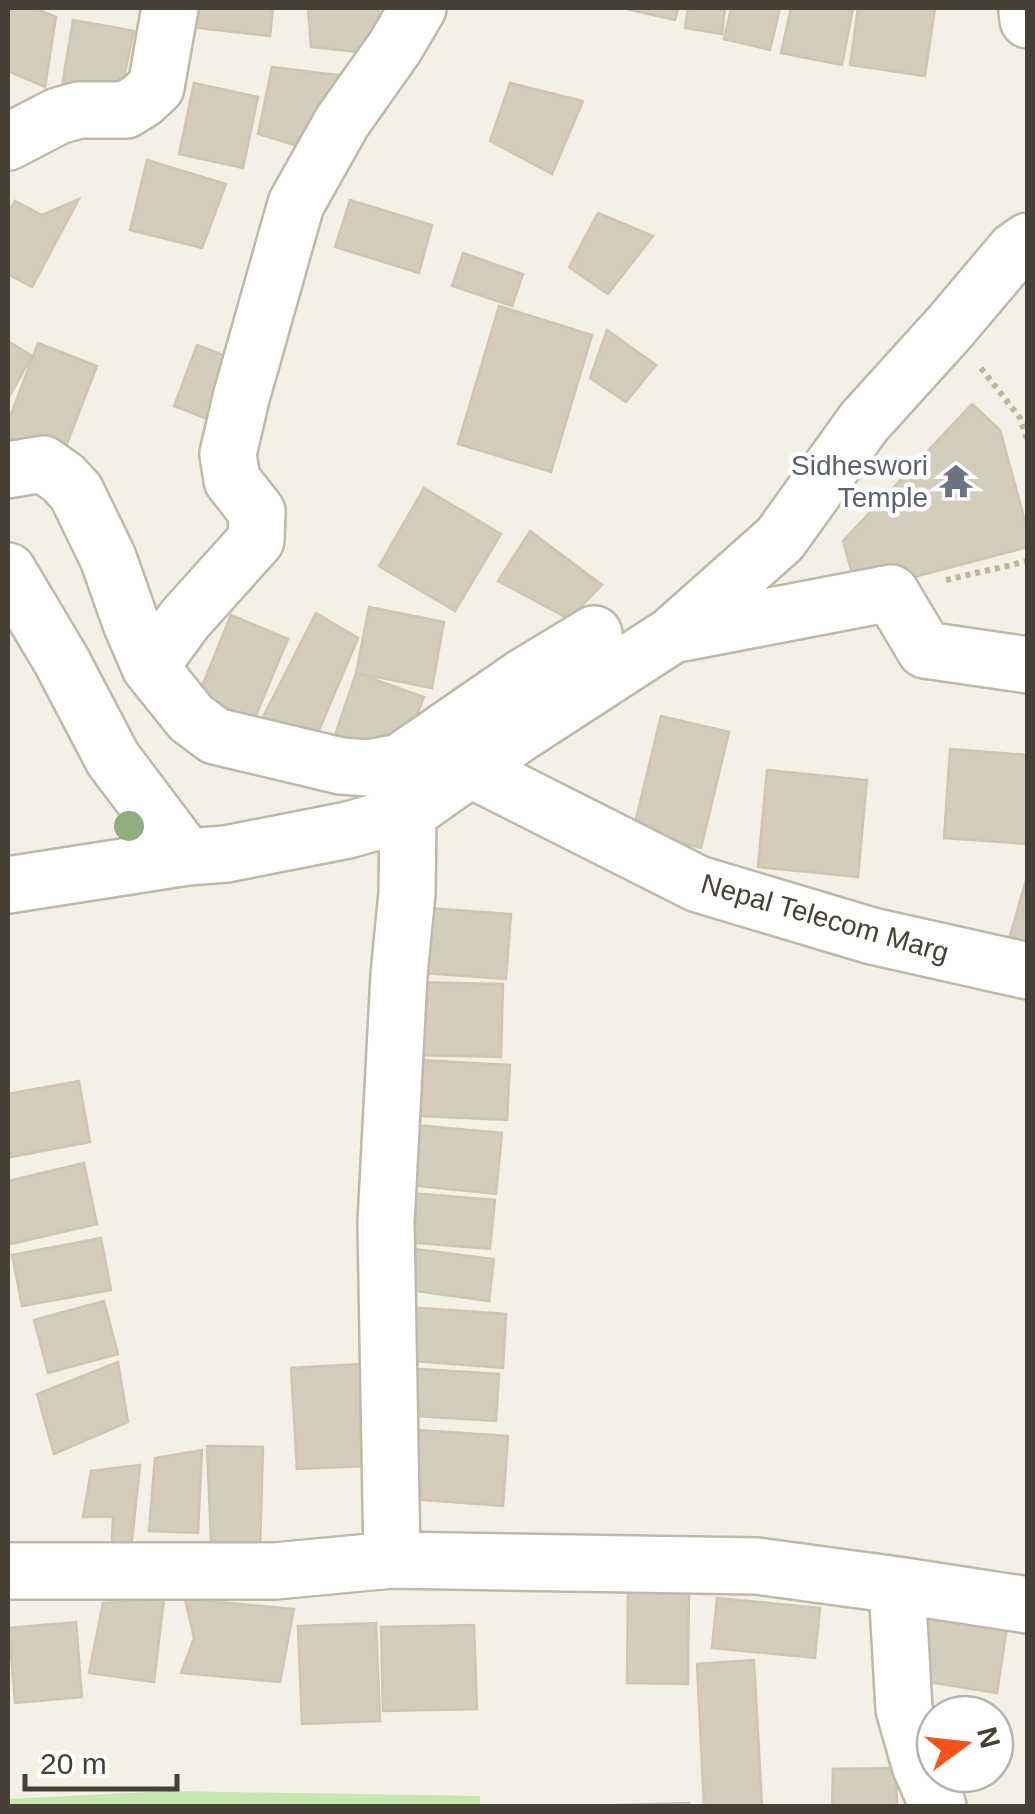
<svg xmlns="http://www.w3.org/2000/svg" width="1035" height="1814" viewBox="0 0 1035 1814" font-family="Helvetica,sans-serif">
<style>
.green{fill:#c8e6af}
.building{fill:#d4cdbb;stroke:#cfc6af;stroke-width:2.5}
.lines{fill:none;stroke-linecap:round;stroke-linejoin:round}
.minor-casing{stroke:#beb9a9;stroke-width:60}
.path{stroke:#bfb69a;stroke-width:6;stroke-dasharray:5 5;stroke-linecap:butt}
.minor{stroke:#fff;stroke-width:55}
.tree{fill:#8fad7f}
.labels{text-anchor:middle;dominant-baseline:central;stroke-width:9;stroke-linejoin:round;paint-order:stroke}
.worship-label{font-size:28px;fill:#5b616d;stroke:#fff;text-anchor:end}
.street-label{font-size:28px;fill:#454135;stroke:#fff}
</style>
<rect width="100%" height="100%" fill="#f3f0e6"/>
<path class="green" d="M169,1791l311,5v10h-472v-7z"/>
<path class="building" d="M8,8h27l21,9 -11,70 -37,-16z
M190,8h83l-3,28 -81,-9z
M308,8h71l-1,46 -67,-7z
M622,8h56l-3,12z
M688,8h37l-3,26 -37,-6z
M731,8h49l-10,42 -46,-11z
M791,8h62l-11,57 -61,-12z
M858,8h77l-10,68 -75,-11z
M73,20l61,11 -15,69 -57,-14z
M272,67l66,8 -18,78 -62,-19z
M194,83l64,14 -15,71 -64,-14z
M510,83l73,18 -31,73 -62,-33z
M147,160l79,24 -24,64 -72,-18z
M79,199l-47,88 -24,-13v-61l7,-12 27,14z
M350,200l82,25 -13,48 -84,-26z
M598,213l55,23 -45,58 -39,-27z
M463,253l60,21 -11,32 -60,-20z
M499,306l93,29 -41,137 -93,-28z
M607,330l49,35 -30,37 -36,-24z
M8,341l24,15 -24,43z
M38,343l59,23 -36,93 -53,-22v-15z
M197,345l50,19 -24,61 -49,-19z
M972,404l28,26 28,102v15l-171,45 -14,-51z
M424,488l77,46 -46,77 -76,-45z
M530,531l72,54 -33,34 -71,-38z
M369,607l75,15 -12,66 -76,-15z
M316,613l42,25 -46,109 -51,-26z
M231,615l57,24 -36,86 -56,-24z
M356,673l68,24 -23,58 -70,-8z
M661,716l68,16 -28,116 -68,-17z
M950,749l78,6v89l-84,-6z
M767,770l100,10 -9,97 -100,-10z
M1028,873v76l-20,-6z
M415,907l96,7 -5,65 -97,-7z
M407,982l96,2 -2,73 -95,-2z
M403,1059l107,6 -3,55 -107,-5z
M79,1081l11,61 -79,15 -3,-18v-45z
M403,1124l99,9 -6,61 -99,-10z
M84,1163l13,61 -86,20 -3,-16v-47z
M398,1192l97,8 -5,49 -96,-8z
M101,1238l10,52 -89,16 -10,-51z
M399,1247l95,12 -5,42 -95,-13z
M104,1301l14,53 -70,19 -14,-53z
M406,1307l100,7 -3,54 -101,-8z
M118,1362l10,60 -74,32 -17,-60z
M360,1364l6,102 -69,3 -6,-101z
M403,1368l96,6 -3,47 -96,-6z
M402,1429l106,7 -5,70 -106,-8z
M207,1446l56,1 -3,102 -49,-8z
M202,1450l-4,83 -49,-2 6,-73z
M140,1465l-10,95 -19,-2 2,-41h-30l8,-46z
M628,1584l61,1 -1,99 -61,-1z
M717,1598l103,10 -5,50 -103,-10z
M164,1599l-10,83 -65,-9 14,-70z
M185,1599l109,10 -14,73 -99,-9 13,-35z
M927,1608l81,12 -11,73 -81,-13z
M76,1622l6,75 -67,6 -6,-75z
M376,1623l4,98 -78,3 -4,-98z
M474,1625l3,84 -94,2 -2,-84z
M754,1660l8,146h-58l-7,-142z
M896,1768l1,38h-65l1,-37z
M689,1803v3h-72v-1z"/>
<g class="lines">
<g class="minor-casing">
<path id="minor" d="M1027,11l1,9
M8,142l50,-26 21,-6h47l16,-10 14,-13 14,-79
M8,470l35,-6 20,14 13,14 32,66 23,65 19,44 41,51 24,18 126,30 28,2 31,-6 123,-85 71,-43
M8,571l53,89 52,99 74,98
M672,635l219,-42 34,57 103,15
M150,667l35,-48 71,-79 1,-28 -25,-32 -4,-26 13,-56 55,-194 46,-82 53,-75 23,-39
M468,768l230,116 174,52 156,35
M8,885l179,-28 39,-3 122,-24 60,-17 110,-78 154,-100 108,-96 84,-117 86,-95 65,-77 13,-9
M392,1560l-6,-337 13,-248 8,-82 1,-80
M8,1571h267l117,-11 365,6 140,19 131,20
M897,1585l7,124 16,56 18,41"/>
</g>
<path class="path" d="M981,368l39,50 8,24
M946,580l82,-19"/>
<use href="#minor" class="minor"/>
</g>
<circle class="tree" cx="129" cy="826" r="15"/>
<defs>
<g id="temple-bare" transform="scale(2.7)"><path d="M0-6L5-2H3V0L6.5 2.5H4V6H1.5V3h-3V6H-4V2.5H-6.5L-3 0V-2H-5Z" fill="#6b7280" stroke="#fff" stroke-width="2.5" paint-order="stroke"/></g>
</defs>
<g fill-rule="evenodd">
<use href="#temple-bare" x="956" y="481"/>
</g>
<g class="labels">
<g class="worship-label">
<text x="928" y="465">Sidheswori<tspan x="928" dy="32">Temple</tspan></text>
</g>
<g class="street-label">
<text transform="translate(825 918) rotate(16)">Nepal Telecom Marg</text>
</g>
</g>
<rect width="1035" height="1814" fill="none" stroke="#454135" stroke-width="20"/>
<g transform="translate(965 1744) rotate(75)"><circle r="48" fill="#ffffff" stroke="#b5b3ae" stroke-width="2.5"/>
<path d="M0-8L18 38L0 25L-18 38Z" fill="#f65219"/>
<text y="-15" font-size="28" font-weight="bold" text-anchor="middle" fill="#454135">N</text>
</g>
<path d="M25 1774v15h152v-15" fill="none" stroke="#454135" stroke-width="5"/>
<text x="40" y="1774" font-size="30" fill="#454135" stroke="#ffffff" stroke-width="8" paint-order="stroke">20 m</text>
</svg>
